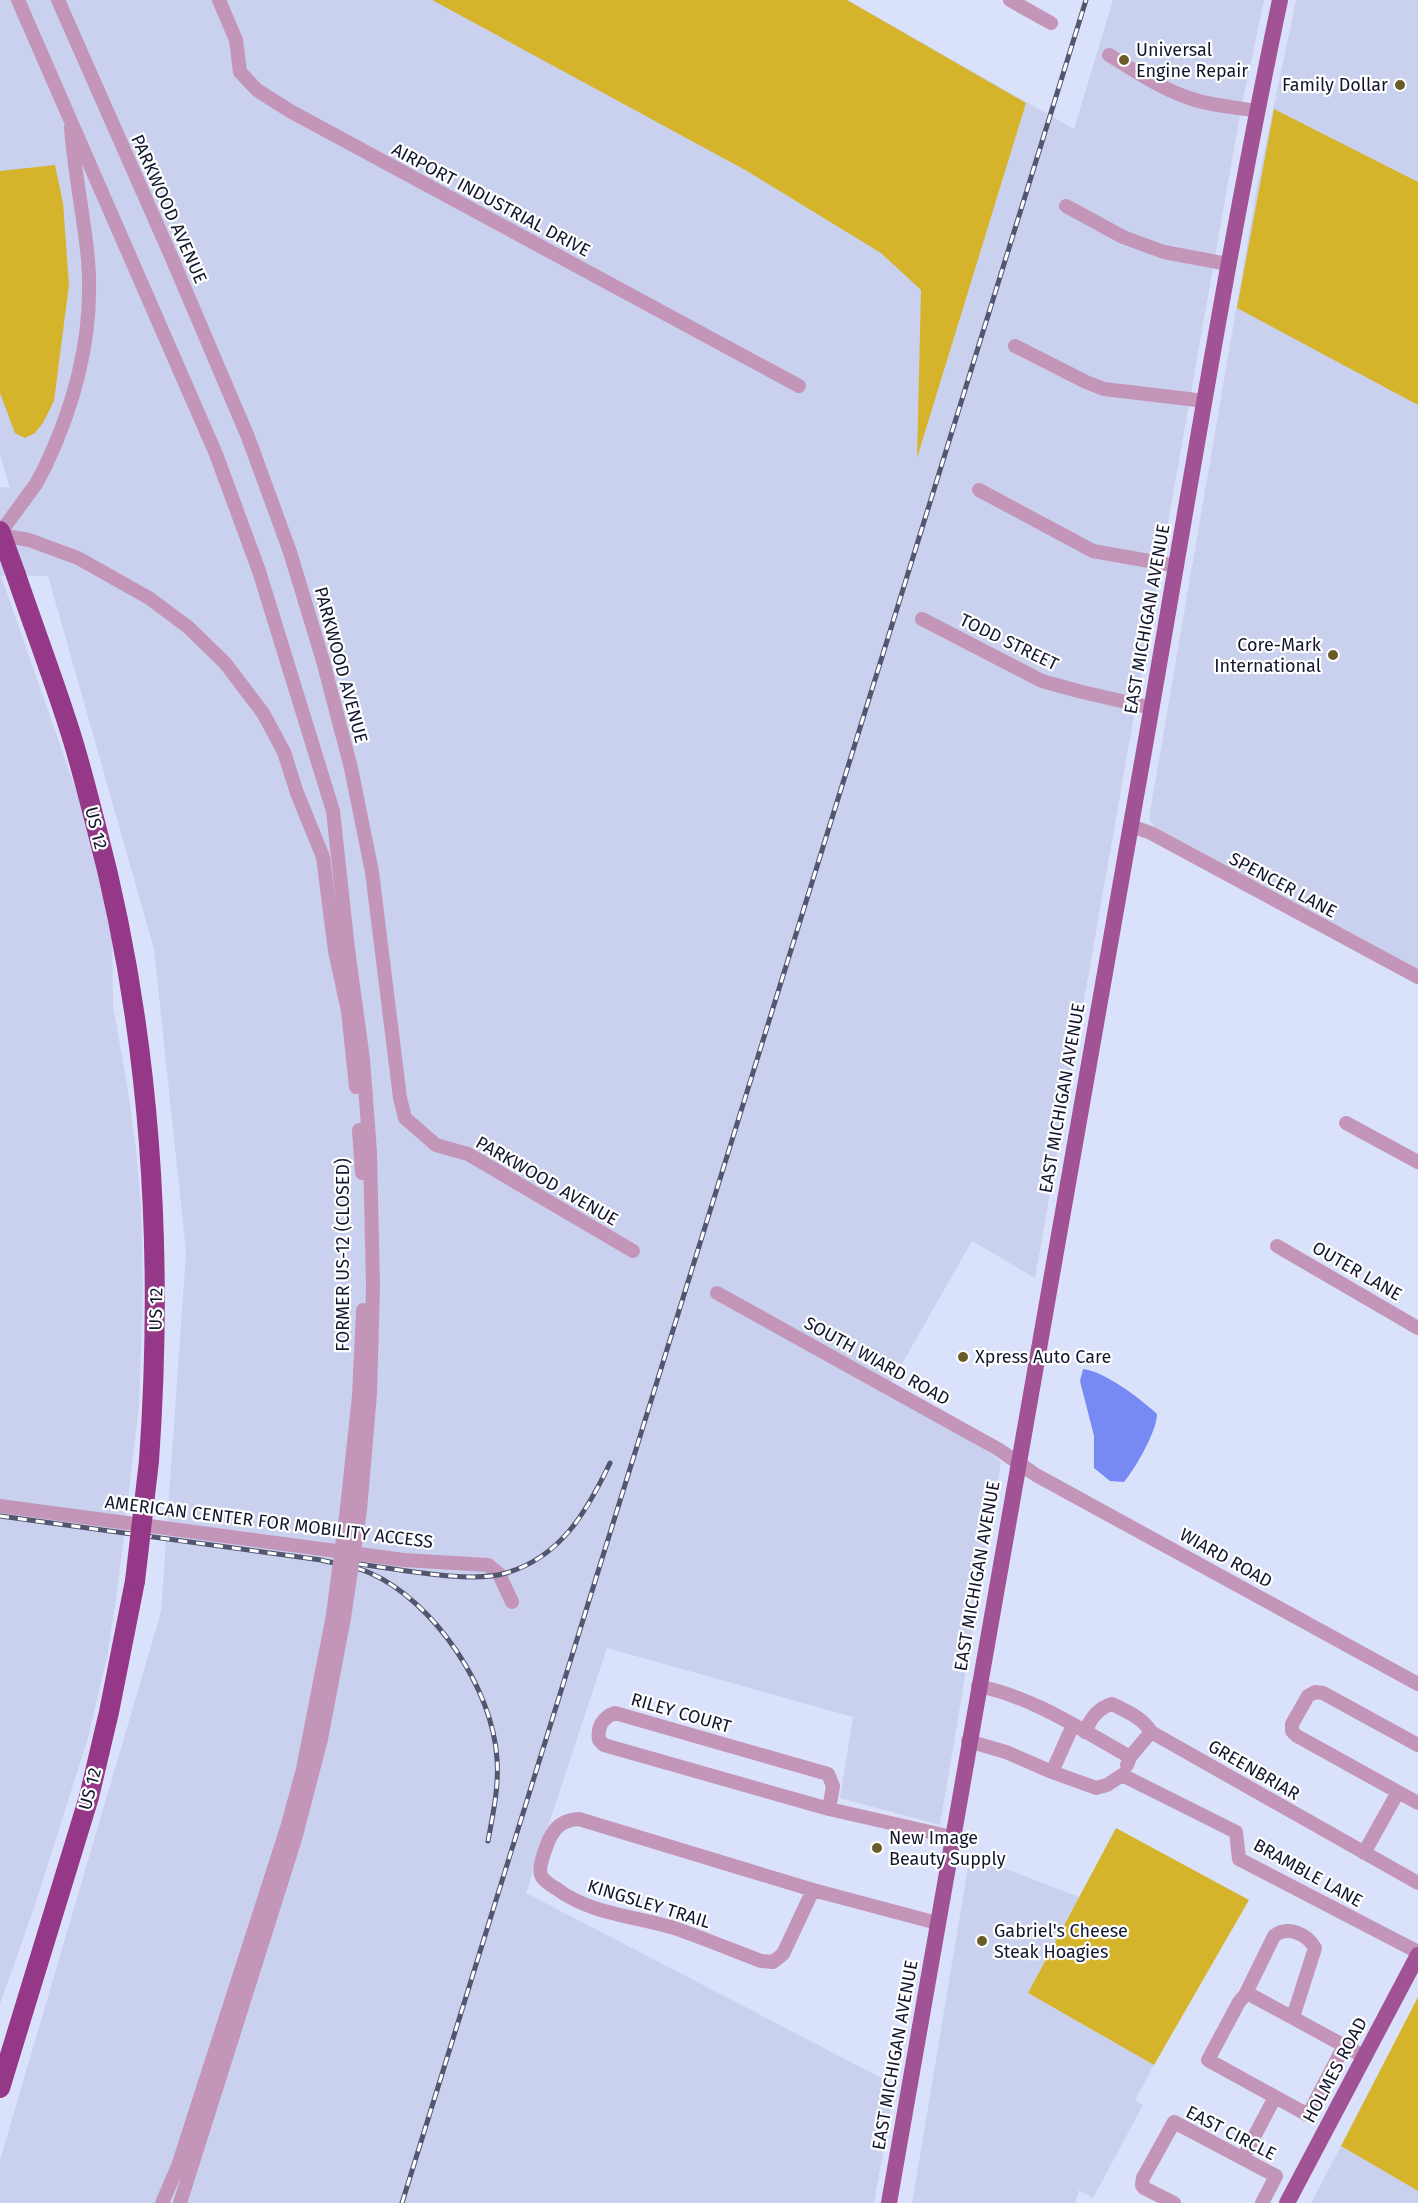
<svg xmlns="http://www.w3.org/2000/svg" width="1418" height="2203" viewBox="0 0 1418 2203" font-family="'Fira Sans',sans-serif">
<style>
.built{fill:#cad1ef}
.green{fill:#d5b42c}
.water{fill:#778af3}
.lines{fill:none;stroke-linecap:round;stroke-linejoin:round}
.minor{stroke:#c396b9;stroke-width:14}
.major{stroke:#a25395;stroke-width:16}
.highway{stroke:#953887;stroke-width:20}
.rail-casing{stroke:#52576f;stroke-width:5}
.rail{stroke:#fff;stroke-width:3;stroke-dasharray:9;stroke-linecap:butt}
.minor-bridge{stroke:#c396b9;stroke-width:14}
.highway-bridge{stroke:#953887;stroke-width:20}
.poi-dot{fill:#6a5c29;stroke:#fff;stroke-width:2}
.labels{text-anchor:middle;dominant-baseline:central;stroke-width:4.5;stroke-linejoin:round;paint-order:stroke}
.poi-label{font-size:18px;fill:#13172e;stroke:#fff;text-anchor:start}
.street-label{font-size:18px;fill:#13172e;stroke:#fff}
</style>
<rect width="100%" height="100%" fill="#dae1fb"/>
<path class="built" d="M0,0h51l98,207 -86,-207h784l227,129 39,-129h151l-23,109 -206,1169 -63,-37 -86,151 106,62 9,8 -61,363 -100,-27 13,-81 -246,-69 -81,245 369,192 -21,118h-874v-43l161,-548 25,-360 -32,-303 -106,-373h-47l77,220 28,105 6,31 1,74 15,85 8,58 5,59 2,77 -4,121 -22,187 -10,64 -19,81 -53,167 -35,99v-1517l10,1 -10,-34z
M1296,0h122v970l-259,-141 -7,-5 -3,-6 108,-631z
M970,1855l109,42 -51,96 126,72 -19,35 8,5 -50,93 -14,-8 -4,13h-163z
M1341,2146l77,45v12h-107z"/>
<path class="green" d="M432,0h415l179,103 -109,355 4,-168 -40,-37 -134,-82z
M1274,109l144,73v223l-181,-97z
M55,165l8,38 6,82 -15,116 -11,22 -8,10 -10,5 -10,-5 -15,-40v-222z
M1116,1828l133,72 -95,165 -126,-72z
M1418,1997v194l-77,-45z"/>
<path class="water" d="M1083,1369c21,2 58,30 74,45 0,17 -22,55 -33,68l-14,-1 -16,-13v-32l-14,-55z"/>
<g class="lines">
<path class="minor" d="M18,0l198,454 43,117 74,240 15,138 15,110 7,93 3,135 -3,107 -10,116
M58,0l113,256 77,181 42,115 33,109 28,107 21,104 28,226 5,20 31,27 32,9 165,97
M219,0l17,40 4,32 17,18 33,21 509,275
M1010,0l41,23
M1109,55c27,17 53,34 83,44 20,7 44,8 65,12
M1066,206l57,31 41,15 64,12
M1015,346l71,36 18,7 101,12
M46,465c30,-64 48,-134 42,-205 -4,-45 -14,-88 -17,-133
M979,490l114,61 84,15
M0,535l29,5 49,18 71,40 39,29 37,36 38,50 21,39 13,41 26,64 12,94 13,60 8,76
M922,619l120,62 40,11 70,16
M1131,826l20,7 267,144
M1346,1123l72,39
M359,1130l3,43
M1277,1246l141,82
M717,1293l281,156 38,26 382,209
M0,1506l404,54 84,5 11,9 13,28
M347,1508l12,-112 4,-86
M978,1686c55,11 104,44 152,71
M1085,1732c6,-14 13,-24 27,-28 14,7 31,14 39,28l267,151
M968,1741l38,11 46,20 44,16 11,-3 15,-10 114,57 3,27 179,93
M1418,1745l-95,-52 -8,-1 -7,4 -16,28v7l5,5 121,67
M1127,1765l3,-8 21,-25
M1052,1772l21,-47
M829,1809l4,-23 -5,-12 -213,-61c-12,4 -18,14 -16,27l5,5 225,64 123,28
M579,1819l234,71 -30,64 -10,8 -12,-1c-29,-11 -58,-23 -87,-33 -39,-12 -84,-14 -117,-39 -5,-3 -12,-7 -15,-12 -5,-7 3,-27 6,-35 7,-16 15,-22 31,-23z
M1364,1853l34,-61
M813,1890l124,33
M1245,1995l29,-59c14,-11 33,-2 41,12l-22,69
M1344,2046l-36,69 -100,-55 31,-58 6,-7 4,-1 116,63
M1243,2158l32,-61
M162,2203l16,-37 109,-338 16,-59 30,-154
M180,2203l115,-364 26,-100 23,-121
M1174,2203l-30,-15 -2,-3 1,-7 31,-56 102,54 -14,27"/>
<path class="major" d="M889,2203c78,-462 161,-923 243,-1384 49,-273 91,-548 148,-819
M1287,2203l131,-248"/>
<path class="highway" d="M16,575c17,50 36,100 52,150 11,33 19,67 28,101 55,207 68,422 53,635
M0,2088l89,-291 20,-85 26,-131"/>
<g class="rail-casing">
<path id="rail" d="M0,1516l321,44c16,4 34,6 49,13 64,28 123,116 127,186 2,28 -4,55 -9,82
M359,1564c39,5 112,20 147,9 55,-16 81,-62 104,-110
M402,2203l684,-2203"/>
</g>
<use href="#rail" class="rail"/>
<path class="minor-bridge" d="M0,533l36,-49 10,-19
M333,1615l14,-107
M344,1618l16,-108"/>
<path class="highway-bridge" d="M0,531l16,44
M135,1581l14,-120"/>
</g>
<g class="poi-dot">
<circle cx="1124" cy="60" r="6"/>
<circle cx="1400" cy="85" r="6"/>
<circle cx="1333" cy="655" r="6"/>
<circle cx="963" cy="1357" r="6"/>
<circle cx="877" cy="1848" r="6"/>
<circle cx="982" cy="1941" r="6"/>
</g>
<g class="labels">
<g class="poi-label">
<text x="1136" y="50">Universal<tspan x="1136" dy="21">Engine Repair</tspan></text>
<text x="1388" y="85" text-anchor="end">Family Dollar</text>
<text x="1321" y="645" text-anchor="end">Core-Mark<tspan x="1321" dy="21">International</tspan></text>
<text x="975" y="1357">Xpress Auto Care</text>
<text x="889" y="1838">New Image<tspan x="889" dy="21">Beauty Supply</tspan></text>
<text x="994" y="1931">Gabriel's Cheese<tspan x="994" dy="21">Steak Hoagies</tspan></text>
</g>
<g class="street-label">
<text transform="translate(491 200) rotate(28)">AIRPORT INDUSTRIAL DRIVE</text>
<text transform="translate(169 209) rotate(66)">PARKWOOD AVENUE</text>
<text transform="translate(1147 619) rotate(-80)">EAST MICHIGAN AVENUE</text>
<text transform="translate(1009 642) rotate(26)">TODD STREET</text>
<text transform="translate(341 665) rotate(75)">PARKWOOD AVENUE</text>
<text transform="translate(96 828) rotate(76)">US 12</text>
<text transform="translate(1283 885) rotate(28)">SPENCER LANE</text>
<text transform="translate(1062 1098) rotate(-80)">EAST MICHIGAN AVENUE</text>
<text transform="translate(547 1181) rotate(30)">PARKWOOD AVENUE</text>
<text transform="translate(343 1255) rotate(-90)">FORMER US-12 (CLOSED)</text>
<text transform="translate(1357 1271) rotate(30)">OUTER LANE</text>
<text transform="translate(156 1309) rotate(-89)">US 12</text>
<text transform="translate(877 1361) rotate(29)">SOUTH WIARD ROAD</text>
<text transform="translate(269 1522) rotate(7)">AMERICAN CENTER FOR MOBILITY ACCESS</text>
<text transform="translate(1226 1558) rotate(29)">WIARD ROAD</text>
<text transform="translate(977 1576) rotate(-80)">EAST MICHIGAN AVENUE</text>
<text transform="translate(681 1713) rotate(16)">RILEY COURT</text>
<text transform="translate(1254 1770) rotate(30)">GREENBRIAR</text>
<text transform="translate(90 1789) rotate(-75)">US 12</text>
<text transform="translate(1308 1873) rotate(29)">BRAMBLE LANE</text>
<text transform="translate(649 1904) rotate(17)">KINGSLEY TRAIL</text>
<text transform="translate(895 2055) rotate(-80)">EAST MICHIGAN AVENUE</text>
<text transform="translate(1335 2070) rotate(-62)">HOLMES ROAD</text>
<text transform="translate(1231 2133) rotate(27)">EAST CIRCLE</text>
</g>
</g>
</svg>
